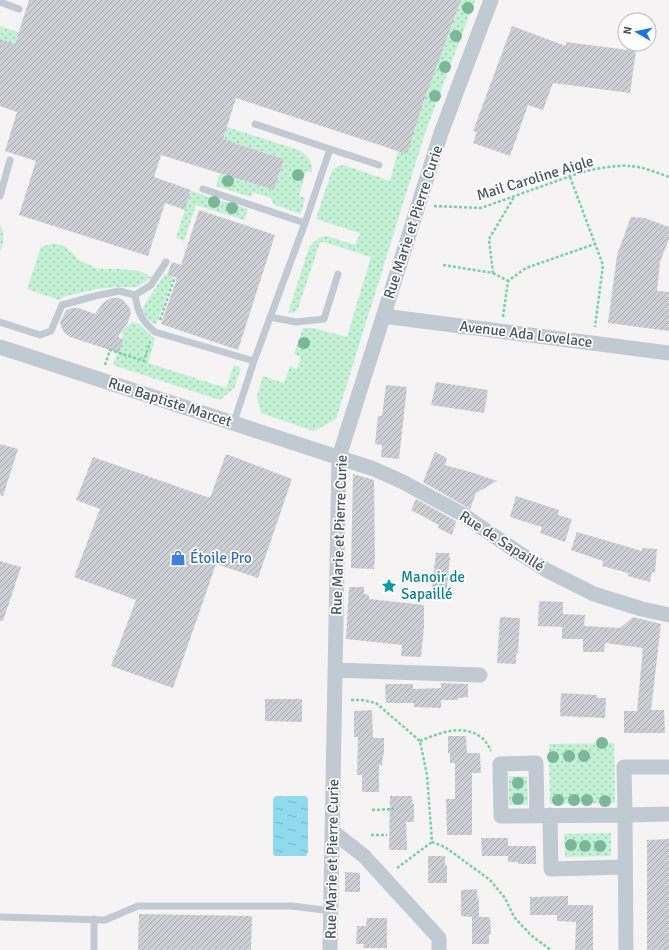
<svg xmlns="http://www.w3.org/2000/svg" width="669" height="950" viewBox="0 0 669 950" font-family="Signika,sans-serif">
<style>
.green{fill:url(#green-dots)}
.water{fill:url(#water-ripples)}
.building{fill:url(#building-hatch)}
.lines{fill:none;stroke-linecap:round;stroke-linejoin:round}
.path{stroke:#7ad0a6;stroke-width:2.5;stroke-dasharray:3 2;stroke-linecap:butt}
.lane{stroke:#c1cad2;stroke-width:7}
.street{stroke:#c1cad2;stroke-width:15}
.tree{fill:#7bb799}
.labels{text-anchor:middle;dominant-baseline:central;stroke-width:3.5;stroke-linejoin:round;paint-order:stroke}
.street-label{font-size:15px;fill:#4a5661;stroke:#fff}
.shop-label{font-size:15px;fill:#366cbe;stroke:#fff;text-anchor:start}
.culture-label{font-size:15px;fill:#0d838f;stroke:#fff;text-anchor:start}
</style>
<defs>
<pattern id="green-dots" width="8" height="8" patternUnits="userSpaceOnUse"><rect width="8" height="8" fill="#c3f1d5"/><path d="M2 2h.1M6 6h.1" fill="none" stroke="#a0c6b0" stroke-width="1.8" stroke-linecap="round"/></pattern>
<pattern id="water-ripples" width="26" height="14" patternUnits="userSpaceOnUse"><rect width="26" height="14" fill="#90daee"/><path d="M2 4q2-2 4 0t4 0M15 11q2-2 4 0t4 0" fill="none" stroke="#78b4c4"/></pattern>
<pattern id="building-hatch" width="6" height="6" patternUnits="userSpaceOnUse"><rect width="6" height="6" fill="#cdcfd5"/><path d="M-1 1l2-2M0 6l6-6M5 7l2-2" fill="none" stroke="#a8abb0"/></pattern>
</defs>
<rect width="100%" height="100%" fill="#f5f3f3"/>
<path class="green" d="M461,0h14l-50,133 -89,286 -22,12 -53,-18 -4,-17 6,-20 21,7 6,-17 7,3 4,-12 -7,-3 9,-26h10l34,9 24,-80 -47,-15h-4l-22,66 -4,5h-6l18,-56 4,-11 4,-4 7,-5 5,-1 29,9 5,-12 -44,-14 15,-46c3,-6 6,-7 13,-8l46,16 8,-30 23,-42z
M0,26l18,6 -6,22 -12,-4z
M227,127l72,23c9,5 14,12 13,23l-6,-2 -7,25 6,2 -4,16 -28,-10 -2,-6 -18,-6 -2,5 -35,-11 4,-12 54,16 10,-31 -53,-17v-1l-8,-2z
M191,191l57,18 -4,11 -48,-15 -12,36 -8,-3z
M0,224c4,7 5,21 0,27z
M54,243l12,4 13,13 19,9h21l20,2 13,6 -15,10h-21l-19,2 -31,7 -7,4 -32,-11 14,-42z
M165,274l8,3 -17,48 -11,-8 -3,-7 4,-8z
M132,322l7,2 16,15 -7,24 78,25 8,-23 7,3 -7,20 -14,12 -107,-35 10,-26 -1,-8z
M614,743l1,60 -65,1 -1,-60z
M509,776l18,1 1,28h-19z
M611,833v23l-46,1 -1,-23z"/>
<path class="water" d="M276,796h30l2,3v53l-2,4h-31l-2,-2v-55z"/>
<path class="building" d="M29,0h432l-40,109 -14,45 -171,-56 -13,41 8,2v1l53,17 -10,31 -113,-35 -7,22 37,13 -6,20 -20,-7 -17,53 -129,-41 17,-54 -31,-10 12,-39 -17,-6v-67l15,5z
M512,26l54,20v-4l70,9 -6,42 -77,-10 -10,27 -15,-5 -18,51 -37,-13 4,-11 -4,-1z
M199,210l76,25 -37,115 -77,-26 16,-46 -10,-3 5,-13 9,3z
M631,217l14,1 24,9v12l-9,23 -3,29 12,1v39l-61,-8 9,-68z
M111,298h7l5,2 6,7 2,5 -3,10 -10,15 5,2 -4,14 -49,-16 -7,-6 -2,-5 -1,-4 6,-11 5,-3h7l17,6 8,-11z
M436,382l52,8 -4,23 -53,-8z
M386,385l21,2 -8,72 -18,-2 1,-12 -7,-1 3,-28h4z
M0,444l18,5 -15,47 -3,-1z
M435,452l12,6 -2,7 29,8 23,8 -21,12 -6,16 -47,-27z
M226,454l66,25 -34,99 -42,-14 -43,124 -62,-22 25,-66 -62,-23 26,-68 -24,-9 17,-43 117,41z
M353,474l21,6 1,77 -1,12 -23,-1z
M516,496l43,14 -1,5 14,4 -7,23 -25,-9 2,-6 -32,-10z
M416,499l40,22 -4,14 -14,-7 1,-3 -28,-15z
M577,532l65,19v-3l15,1 -2,23h-3l-2,10 -22,-6v-3l-26,-7 1,-5 -32,-11z
M436,553h13v3l1,1 -4,40 -15,-1z
M0,561l21,6 -18,54h-3z
M349,587h15v7l5,1v4l55,6v22l-3,30 -20,-1 1,-11 -56,-6z
M539,601l24,1v12l22,1 -1,11 36,2 13,-11 28,7 -10,86h13l1,23h-41v-22h13l6,-63 -38,-5 -1,9h-21v-13h-21v-12l-24,-1z
M500,617l20,1 -2,35h-2v11l-19,-1z
M441,683l27,1v13l-10,1v2h-17v8l-27,-1v-4h-28l-1,-19h28v5l28,-1z
M561,693l36,2v3h9l-1,20 -45,-2z
M265,699h37v23l-37,-1z
M372,710l1,28h11v17h-1l-1,10h-3v27h-17v-17h-5l1,-38h-4v-26z
M448,736h18l1,17h13l1,20h-9v62h-25l-1,-36h9v-36h-5v-10l-2,1z
M390,796h22v8h2v18h-8l1,28h-18z
M481,838h27v18h-26z
M669,839v111h-22v-110z
M508,846h28v18h-18v-2h-10z
M428,856h17v9h2v18h-19z
M345,872l15,1v19h-15z
M477,889v10h2v18h11l1,18h-2v9h-17v-27l-11,-1v-26z
M568,896v9h25v45h-18l1,-28 -19,-1v-6h-27v-18z
M139,914l113,2 -1,34h-113z
M367,918h20v30h-24l1,-4h-8l1,-18h9z"/>
<g class="lines">
<path class="path" d="M570,177l33,88 -8,62
M434,206l47,2 98,-35c14,-4 36,-8 50,-7 12,0 29,7 40,11
M443,265l50,8 -4,-34 25,-42
M493,273l15,8
M503,317l5,-36 18,-13 69,-24
M160,320l14,-41
M105,365l5,-15 34,11 6,-19
M351,700h11l14,3 44,38 7,34 5,67 13,5 45,33 15,18 9,19 18,19 19,14
M420,741c19,-8 44,-18 62,-3 4,3 7,9 9,13
M372,810l22,-1
M371,835h16
M397,868l35,-26"/>
<path class="lane" d="M0,2l19,7
M255,124l75,25 -25,74
M330,149l49,16
M203,189l102,34 -51,138 -20,61
M0,196l10,-36
M135,295l16,-10 15,-23
M270,317l26,5 28,-3 14,-45
M0,322l40,13 11,-4 11,-26 33,-9 24,-5 16,4c3,18 6,25 20,37l99,29
M0,917l105,3 33,-14h154l39,5
M94,950v-31"/>
<path class="street" d="M383,316l286,37
M0,347l374,122 29,13 59,32 54,37 32,20 46,23 48,15 27,6
M335,670l145,5
M669,767h-45l1,48 44,-1
M537,815l-1,-52 -36,1 1,52 124,-1 1,135
M550,815l1,54 74,-2
M332,831l32,25 75,82v12
M330,950l9,-493 102,-324 50,-133"/>
</g>
<g class="tree">
<circle cx="468" cy="8" r="6"/>
<circle cx="456" cy="36" r="6"/>
<circle cx="445" cy="67" r="6"/>
<circle cx="435" cy="96" r="6"/>
<circle cx="298" cy="175" r="6"/>
<circle cx="228" cy="181" r="6"/>
<circle cx="214" cy="202" r="6"/>
<circle cx="232" cy="208" r="6"/>
<circle cx="304" cy="343" r="6"/>
<circle cx="602" cy="743" r="6"/>
<circle cx="569" cy="756" r="6"/>
<circle cx="584" cy="756" r="6"/>
<circle cx="553" cy="757" r="6"/>
<circle cx="518" cy="783" r="6"/>
<circle cx="518" cy="799" r="6"/>
<circle cx="558" cy="800" r="6"/>
<circle cx="574" cy="800" r="6"/>
<circle cx="587" cy="800" r="6"/>
<circle cx="605" cy="801" r="6"/>
<circle cx="571" cy="845" r="6"/>
<circle cx="585" cy="846" r="6"/>
<circle cx="600" cy="846" r="6"/>
</g>
<defs>
<g id="shop-bare" transform="scale(1.2)"><path d="M-5-2.5h2.3a2.7 3.5 0 0 1 5.4 0H5L5.5 6h-11ZM-1.5-2.5h3a1.5 2.3 0 0 0-3 0Z" fill="#3f7fe0" stroke="#fff" stroke-width="2.5" paint-order="stroke"/></g>
<g id="sight-bare" transform="scale(1.2)"><path d="M0-6L1.8-2.2L6-1.7L2.9 1.2L3.7 5.4L0 3.3L-3.7 5.4L-2.9 1.2L-6-1.7L-1.8-2.2Z" fill="#0f9aa8" stroke="#fff" stroke-width="2.5" paint-order="stroke"/></g>
</defs>
<g fill-rule="evenodd">
<use href="#shop-bare" x="178" y="558"/>
<use href="#sight-bare" x="389" y="586"/>
</g>
<g class="labels">
<g class="street-label">
<text transform="translate(535 178) rotate(-17)">Mail Caroline Aigle</text>
<text transform="translate(413 222) rotate(-72)">Rue Marie et Pierre Curie</text>
<text transform="translate(526 334) rotate(7)">Avenue Ada Lovelace</text>
<text transform="translate(170 402) rotate(18)">Rue Baptiste Marcet</text>
<text transform="translate(339 535) rotate(-88)">Rue Marie et Pierre Curie</text>
<text transform="translate(502 541) rotate(33)">Rue de Sapaillé</text>
<text transform="translate(332 859) rotate(-89)">Rue Marie et Pierre Curie</text>
</g>
<g class="shop-label">
<text x="190" y="558">Étoile Pro</text>
</g>
<g class="culture-label">
<text x="401" y="577">Manoir de<tspan x="401" dy="17">Sapaillé</tspan></text>
</g>
</g>
<g transform="translate(637 32) rotate(279)"><circle r="19" fill="#ffffff" stroke="#b7bbc0"/>
<path d="M0-3L7 15L0 10L-7 15Z" fill="#1a73e8"/>
<text y="-6" font-size="11" font-weight="bold" text-anchor="middle" fill="#4a5661">N</text>
</g>
</svg>
